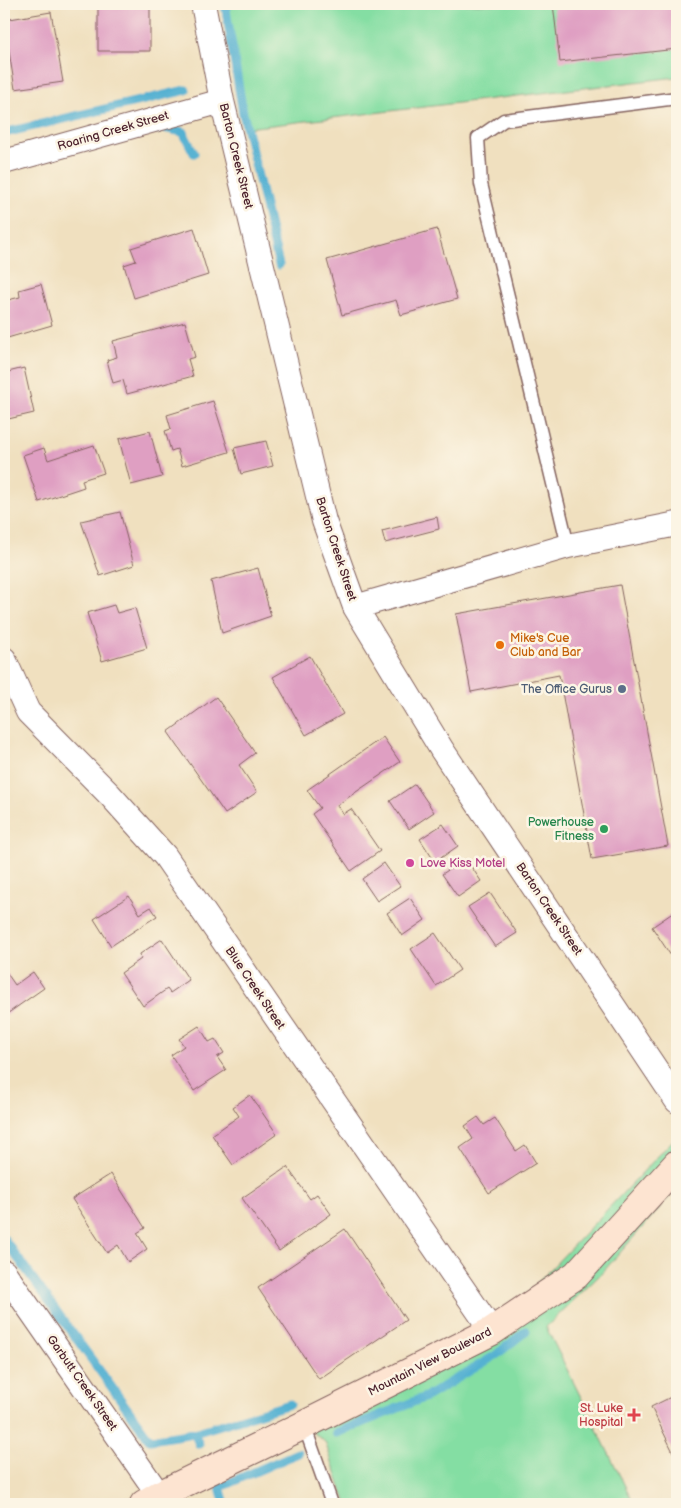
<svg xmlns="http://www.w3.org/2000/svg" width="681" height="1508" viewBox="0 0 681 1508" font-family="'Balsamiq Sans',sans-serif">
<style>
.green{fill:#84dea3;stroke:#677e67}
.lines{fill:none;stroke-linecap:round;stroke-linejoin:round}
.stream{stroke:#54b1d2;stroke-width:9}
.building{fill:#df9fc2}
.lane-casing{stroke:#84635f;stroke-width:15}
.street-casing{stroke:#84635f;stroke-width:26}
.secondary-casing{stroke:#84635f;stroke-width:30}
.lane{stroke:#fff;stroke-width:12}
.street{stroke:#fff;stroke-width:24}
.secondary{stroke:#fde4d1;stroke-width:28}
.food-dot{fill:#e8710a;stroke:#fcf5e5;stroke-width:2}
.service-dot{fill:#5c6f8a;stroke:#fcf5e5;stroke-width:2}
.leisure-dot{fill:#2e9e5b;stroke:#fcf5e5;stroke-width:2}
.hotel-dot{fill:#d1479c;stroke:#fcf5e5;stroke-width:2}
.health-dot{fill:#e0444e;stroke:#fcf5e5;stroke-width:2}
.labels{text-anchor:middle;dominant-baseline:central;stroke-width:5;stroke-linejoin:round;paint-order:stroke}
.street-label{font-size:12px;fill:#4a1f2b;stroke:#fcf5e5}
.food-label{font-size:12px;fill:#c56008;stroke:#fcf5e5;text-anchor:start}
.service-label{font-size:12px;fill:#4e5e75;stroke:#fcf5e5;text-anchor:end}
.leisure-label{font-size:12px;fill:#27864d;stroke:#fcf5e5;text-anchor:end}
.hotel-label{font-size:12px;fill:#b23c85;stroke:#fcf5e5;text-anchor:start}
.health-label{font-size:12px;fill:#be3a42;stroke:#fcf5e5;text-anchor:end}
</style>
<rect width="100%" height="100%" fill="#fcf5e5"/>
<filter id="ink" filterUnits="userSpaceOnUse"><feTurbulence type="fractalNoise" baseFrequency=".02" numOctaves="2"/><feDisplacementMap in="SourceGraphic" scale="10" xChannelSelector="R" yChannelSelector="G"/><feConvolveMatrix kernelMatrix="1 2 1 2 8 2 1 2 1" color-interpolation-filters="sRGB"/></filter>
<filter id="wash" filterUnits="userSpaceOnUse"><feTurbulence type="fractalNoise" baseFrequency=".0096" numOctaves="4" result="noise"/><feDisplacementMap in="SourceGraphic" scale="20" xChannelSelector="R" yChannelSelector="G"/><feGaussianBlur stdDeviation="1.12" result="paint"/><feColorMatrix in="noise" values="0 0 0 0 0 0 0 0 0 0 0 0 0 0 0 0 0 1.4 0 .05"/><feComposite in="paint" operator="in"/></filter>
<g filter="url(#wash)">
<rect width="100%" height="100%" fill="#f0e0bf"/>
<path class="green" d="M228,4h449v73l-430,51z
M677,1136v52l-75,85 -56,54 88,177h-287l-22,-62 -21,-17 188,-94z"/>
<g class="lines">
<path class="stream" d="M225,4l18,109 36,152
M157,129l7,-1 19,4 11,21
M4,133l182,-43
M4,1239l146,201 44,-7 96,-29
M194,1433l5,11
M336,1433l92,-37 68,-41 30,-24
M225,1504l-5,-17 78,-34"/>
</g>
<g id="blocks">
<path class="building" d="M98,4h52v47h-52z
M553,4h124v45l-117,13z
M51,12l12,70 -48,7 -11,-69z
M194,228l14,47 -74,23 -10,-33 12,-4 -5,-13z
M437,229l20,70 -56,16 -5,-15 -54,15 -15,-55z
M41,284l11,41 -48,14v-38l16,-4 -1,-7z
M185,322l10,35 -7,2 5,17 -66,18 -4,-14 -10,3 -6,-23 10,-3 -4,-16z
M24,368l10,45 -30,7v-47z
M213,401l16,51 -47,14 -5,-17 -6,2 -6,-20 6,-2 -4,-14z
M150,431l12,46 -31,8 -12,-46z
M266,441l7,25 -32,8 -7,-26z
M94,445l10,28 -22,7 2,7 -45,15 -16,-47 21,-7 4,12z
M120,512l14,53 -34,11 -19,-55z
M437,517l2,12 -54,14 -3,-12z
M258,568l13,48 -49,17 -11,-52z
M620,585l48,261 -76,13 -33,-184 -88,17 -15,-78z
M114,605l3,8 18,-5 12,40 -45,13 -15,-48z
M310,656l33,58 -37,21 -33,-58z
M216,697l39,56 -16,12 18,27 -32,22 -57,-82z
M383,737l17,25 -63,43 6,9 8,-5 29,42 -29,20 -39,-57 8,-6 -13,-18z
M415,784l19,28 -25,17 -19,-28z
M443,824l15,22 -23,16 -15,-23z
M466,859l15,22 -23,16 -16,-23z
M384,863l16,23 -23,15 -15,-22z
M490,893l27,40 -22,14 -27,-40z
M129,896l11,18 11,-7 6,9 -46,30 -17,-27z
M410,898l15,22 -23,16 -15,-23z
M677,910v55l-25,-38z
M435,933l25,37 -24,16 -25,-37z
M162,939l27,41 -19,13 -3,-4 -24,17 -22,-33 20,-14 -1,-5z
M4,969l11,16 18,-13 11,16 -40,28z
M199,1026l10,16 6,-3 9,14 -7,4 9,13 -32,21 -23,-36 13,-9 -5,-7z
M250,1095l27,39 -44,31 -21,-30 27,-19 -6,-9z
M478,1117l6,8 11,-7 21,33 9,-6 11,18 -47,30 -29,-45 13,-9 -8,-13z
M287,1167l23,32 7,-5 14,20 -52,37 -37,-53z
M111,1174l34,54 -8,5 10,16 -19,13 -10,-17 -11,8 -35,-54z
M345,1229l61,91 -87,59 -61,-91z
M677,1394v66l-26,-53z"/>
</g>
</g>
<g filter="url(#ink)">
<use href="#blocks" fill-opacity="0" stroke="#84635f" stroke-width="1"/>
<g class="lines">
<g class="lane-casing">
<path id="lane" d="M568,546l-87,-362 -3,-46 26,-18 173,-22
M304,1425l28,79"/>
</g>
<g class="street-casing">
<path id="street" d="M203,4l19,97 102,420 31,86 87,143 235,351
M4,162l218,-61
M355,607l213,-61 109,-22
M4,659l24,53 82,83 55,61 327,475
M4,1272l155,223"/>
</g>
<g class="secondary-casing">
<path id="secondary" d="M144,1504l15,-9 145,-70 188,-94 84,-56 101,-111"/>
</g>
<use href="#lane" class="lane"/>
<use href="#street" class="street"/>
<use href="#secondary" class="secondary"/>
</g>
</g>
<circle class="food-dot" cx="500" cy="645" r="5"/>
<circle class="service-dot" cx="622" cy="689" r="5"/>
<circle class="leisure-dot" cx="604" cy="829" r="5"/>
<circle class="hotel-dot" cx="410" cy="863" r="5"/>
<path class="health-dot" d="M631.5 1407.5h5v5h5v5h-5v5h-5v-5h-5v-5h5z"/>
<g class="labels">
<g class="street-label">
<text transform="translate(113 131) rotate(-16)">Roaring Creek Street</text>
<text transform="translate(236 156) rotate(76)">Barton Creek Street</text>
<text transform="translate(336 549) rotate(72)">Barton Creek Street</text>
<text transform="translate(549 909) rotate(56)">Barton Creek Street</text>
<text transform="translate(255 988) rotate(56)">Blue Creek Street</text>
<text transform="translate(430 1362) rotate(-27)">Mountain View Boulevard</text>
<text transform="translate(82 1383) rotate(55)">Garbutt Creek Street</text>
</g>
<g class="food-label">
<text x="510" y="638">Mike's Cue<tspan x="510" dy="14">Club and Bar</tspan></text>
</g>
<g class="service-label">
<text x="612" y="689">The Office Gurus</text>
</g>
<g class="leisure-label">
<text x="594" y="822">Powerhouse<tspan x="594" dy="14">Fitness</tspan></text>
</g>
<g class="hotel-label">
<text x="420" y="863">Love Kiss Motel</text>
</g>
<g class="health-label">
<text x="623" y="1408">St. Luke<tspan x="623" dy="14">Hospital</tspan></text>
</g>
</g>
<rect width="681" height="1508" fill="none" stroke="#fcf5e5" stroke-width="20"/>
</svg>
